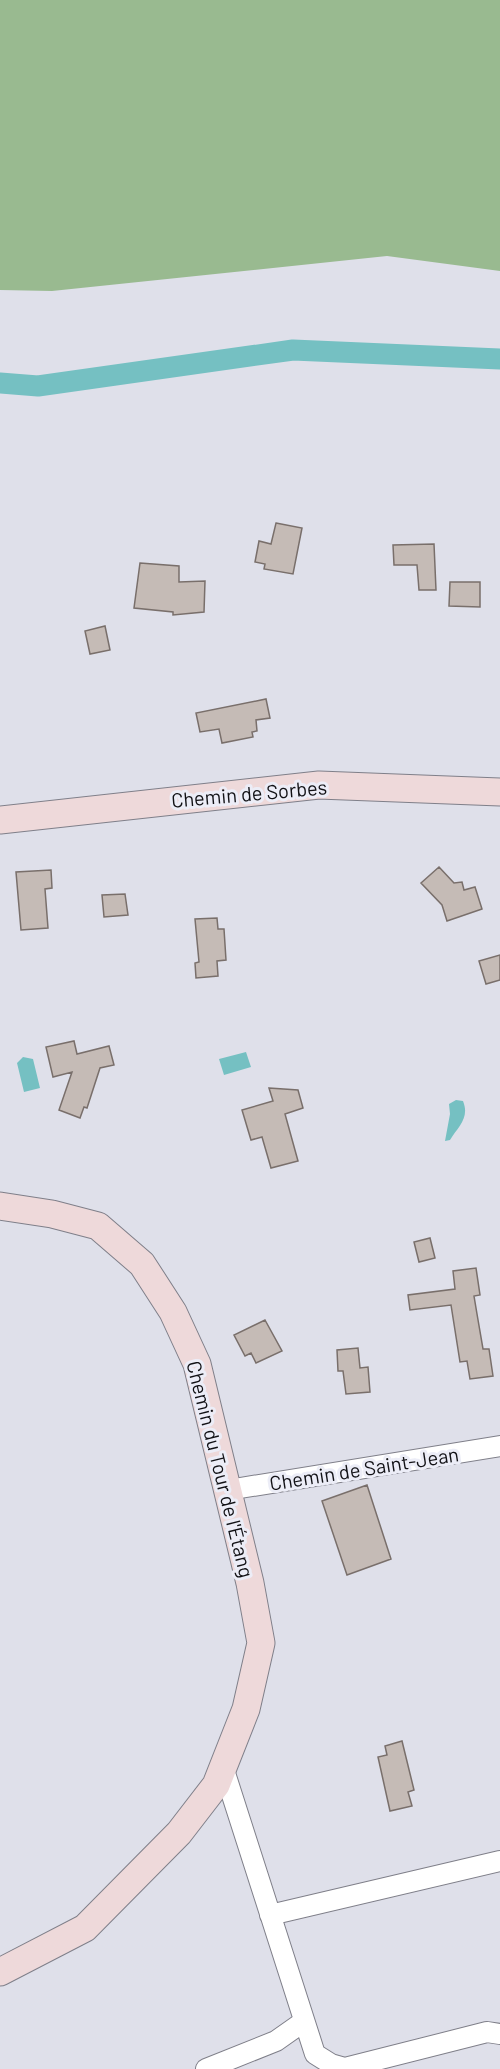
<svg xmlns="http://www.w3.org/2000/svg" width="500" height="2069" viewBox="0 0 500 2069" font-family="Barlow,sans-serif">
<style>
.green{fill:#99ba90}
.water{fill:#75c0c2}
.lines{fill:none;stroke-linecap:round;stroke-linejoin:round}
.canal{stroke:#75c0c2;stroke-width:21}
.building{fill:#c5bbb6;stroke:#796f6b;stroke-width:1.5}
.street-casing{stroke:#7f7f89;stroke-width:22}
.secondary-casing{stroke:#7f7f89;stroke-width:29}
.street{stroke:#fff;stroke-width:20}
.secondary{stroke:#eed9da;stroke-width:27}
.labels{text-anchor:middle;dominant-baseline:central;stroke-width:6;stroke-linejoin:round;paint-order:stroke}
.street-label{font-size:20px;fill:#111115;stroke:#ecedf7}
</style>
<rect width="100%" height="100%" fill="#dfe0ea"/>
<path class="green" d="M0,0h500v271l-113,-15 -335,35 -52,-1z"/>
<path class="water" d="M246,1052l5,15 -27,8 -5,-16z
M23,1057l10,2 7,29 -16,4 -7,-29z
M456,1100l7,1c7,17 -5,26 -13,39l-5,1 5,-27 -1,-10z"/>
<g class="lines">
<path class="canal" d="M0,383l38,3 255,-36 207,9"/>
</g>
<path class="building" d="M276,523l26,5 -9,46 -29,-5 1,-5 -10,-2 4,-21 12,3z
M434,544l2,46h-17l-2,-25h-23l-1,-20z
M140,563l39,3v16l26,-1 -1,31 -31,3v-3l-39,-4z
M450,582h30v25l-31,-1z
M105,626l5,24 -20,4 -5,-23z
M266,699l4,19 -14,2 1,11 -5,1 1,5 -31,6 -3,-14 -19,3 -4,-19z
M439,867l15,16 8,-1 2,8 11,-3 7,22 -35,12 -5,-16 -21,-22z
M51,870l1,18 -7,1 3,39 -27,2 -5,-58z
M125,894l3,21 -24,2 -2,-22z
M217,918l1,11h6l2,31 -9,1 1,15 -22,2 -1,-15 4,-1 -4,-43z
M500,955v25l-14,4 -7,-23z
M74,1041l3,13 32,-8 5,19 -14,3 -13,40 -3,-1 -4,11 -21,-8 13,-38 -19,5 -7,-30z
M269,1088l29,2 5,18 -18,6 13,47 -27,7 -9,-31 -11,3 -9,-30 31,-9z
M430,1238l5,20 -16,4 -5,-20z
M476,1268l4,27 -6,1 3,18 6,35h6l4,27 -23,3 -3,-18 -7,1 -9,-57 -41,5 -2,-15 47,-6 -2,-18z
M265,1320l17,31 -26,12 -5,-10 -6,3 -11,-21z
M358,1348l2,20 8,-1 2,25 -24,2 -3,-23h-5l-1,-21z
M367,1485l24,74 -44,16 -25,-74z
M402,1741l12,49 -6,2 4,14 -22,5 -12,-54 9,-2 -2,-9z"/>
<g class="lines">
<g class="street-casing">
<path id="street" d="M228,1490l272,-44
M223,1767l92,287 16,10 14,4 142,-36 13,2
M270,1915l230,-54
M206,2069l70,-28 27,-19"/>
</g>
<g class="secondary-casing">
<path id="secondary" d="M0,820l319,-35 181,7
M0,1206l52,8 46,12 44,38 31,48 24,52 53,219 11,60 -15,66 -30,76 -37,48 -94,95 -85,44"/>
</g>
<use href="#street" class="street"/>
<use href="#secondary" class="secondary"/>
</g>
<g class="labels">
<g class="street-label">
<text transform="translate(249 793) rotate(-5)">Chemin de Sorbes</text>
<text transform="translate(364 1468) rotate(-9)">Chemin de Saint-Jean</text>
<text transform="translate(221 1469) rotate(76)">Chemin du Tour de l'Étang</text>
</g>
</g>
</svg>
